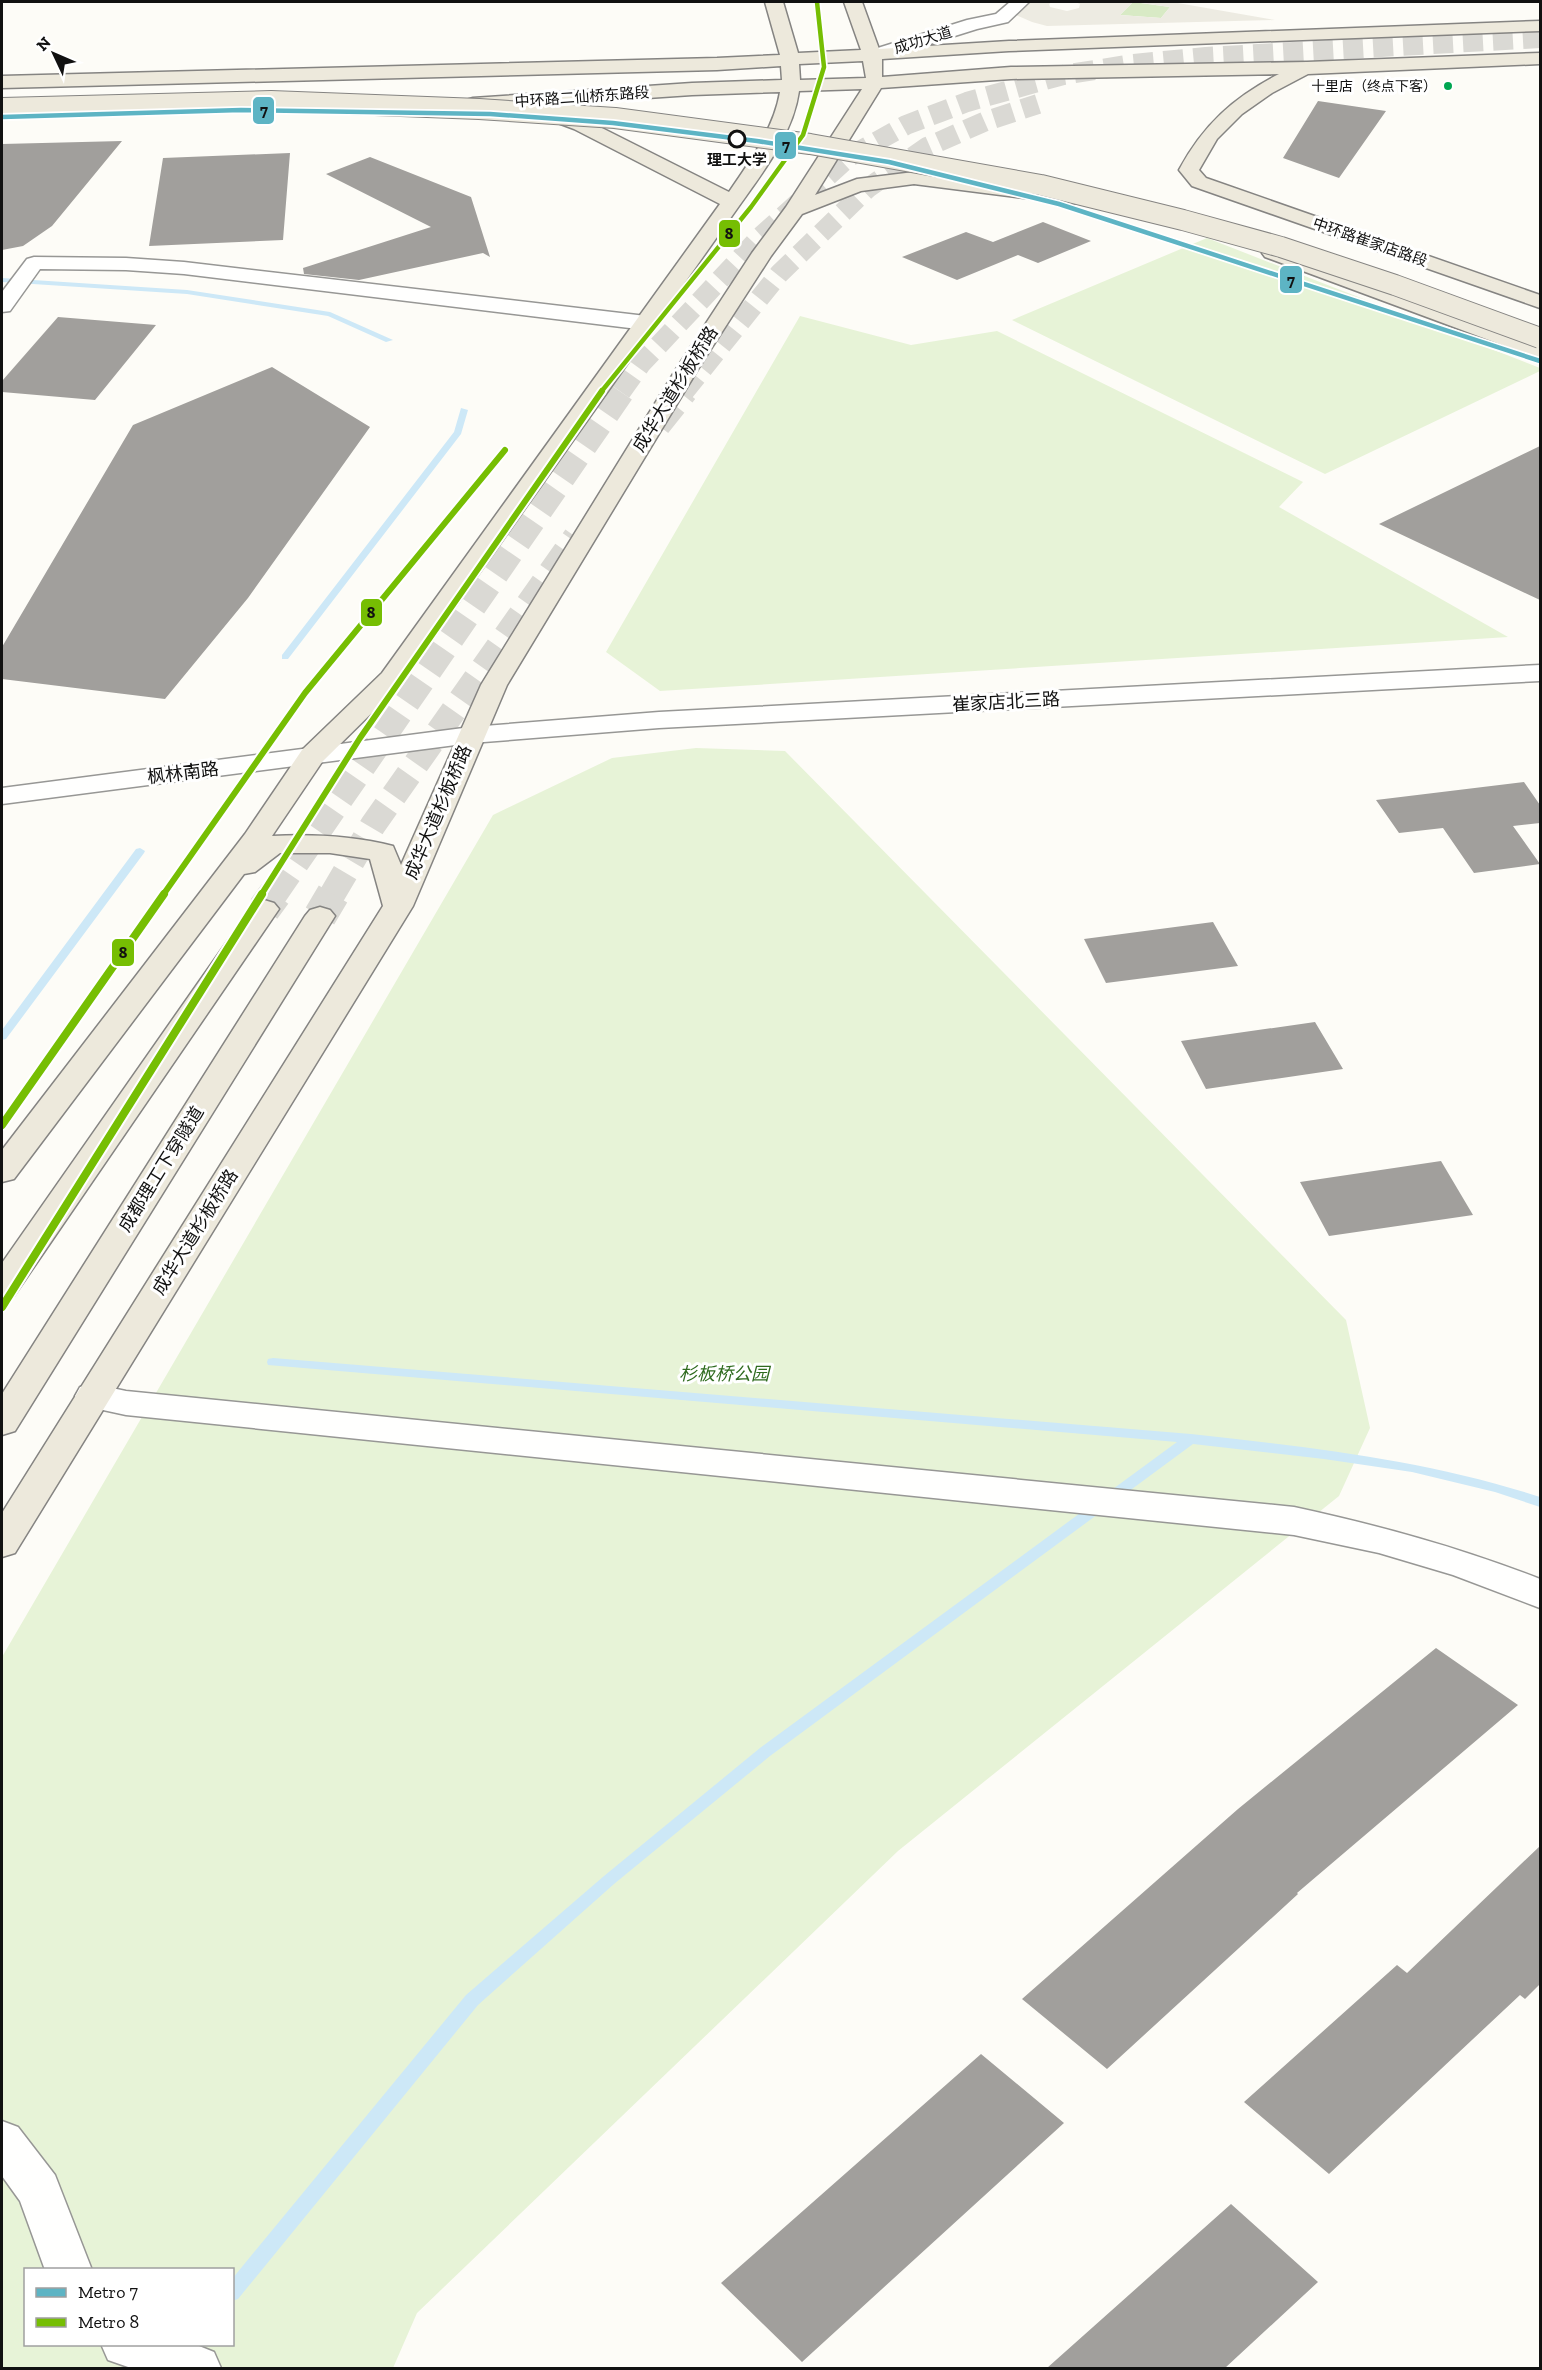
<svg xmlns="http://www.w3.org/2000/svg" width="1542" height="2370" viewBox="0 0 1542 2370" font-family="'Zilla Slab','Noto Sans SC',serif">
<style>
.green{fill:#e7f3d7;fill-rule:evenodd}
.forest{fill:#d8eac5}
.plaza{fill:#edebe2}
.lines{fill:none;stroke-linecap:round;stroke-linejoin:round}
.stream{fill:#cde8f7;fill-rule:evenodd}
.building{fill:#a19f9c}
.primary-tunnel-far2{stroke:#dad9d4;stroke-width:20;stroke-dasharray:20 10;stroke-linecap:butt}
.primary-tunnel-far1{stroke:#dad9d4;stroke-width:26;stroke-dasharray:26 13;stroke-linecap:butt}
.primary-tunnel{stroke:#dad9d4;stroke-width:33;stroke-dasharray:33 16;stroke-linecap:butt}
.street-casing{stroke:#979795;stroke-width:3}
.primary-casing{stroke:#858482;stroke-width:3}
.street{fill:#fffffe;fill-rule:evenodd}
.primary{fill:#ede9dc;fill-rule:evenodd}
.primary-bridge-casing{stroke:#858482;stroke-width:22;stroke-linecap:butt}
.primary-bridge{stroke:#ede9dc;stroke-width:20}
.metro-1-casing{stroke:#fff;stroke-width:8}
.metro-2-far2-casing{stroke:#fff;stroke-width:8}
.metro-2-far1-casing{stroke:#fff;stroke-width:10}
.metro-2-casing{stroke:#fff;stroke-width:12}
.metro-1{stroke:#5db4c4;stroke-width:4.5}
.metro-2-far2{stroke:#76be03;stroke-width:4.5}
.metro-2-far1{stroke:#76be03;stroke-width:6}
.metro-2{stroke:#76be03;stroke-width:8}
.bus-dot{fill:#00a651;stroke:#fff;stroke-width:2}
.stop-dot{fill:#fff;stroke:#111;stroke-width:3}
.labels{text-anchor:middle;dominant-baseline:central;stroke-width:6;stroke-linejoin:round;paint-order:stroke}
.far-bus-label{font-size:14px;fill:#111;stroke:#fff;text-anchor:end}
.far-street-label{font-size:15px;fill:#111;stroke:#fff}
.far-stop-label{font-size:15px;font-weight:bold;fill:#111;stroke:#fff}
.street-label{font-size:18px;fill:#111;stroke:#fff}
.park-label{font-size:18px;font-style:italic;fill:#2f6b1f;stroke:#fff}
.line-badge{stroke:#fff;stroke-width:2}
.pale-badge-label{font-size:16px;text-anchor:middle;font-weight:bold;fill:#111}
</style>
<rect width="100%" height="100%" fill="#fdfcf7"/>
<path class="green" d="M1207,238l333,130v3l-215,103 -313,-154z
M800,316l111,29 86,-14 306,151 -24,25 229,130 -848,54 -54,-39z
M696,748l89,3 561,569 24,108 -31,68 -441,355 -481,462 -24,55h-391v-711l491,-842 119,-57zM26,2270h206v74h-206z"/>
<path class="forest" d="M1133,2l37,5 -9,11 -41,-3z"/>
<path class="plaza" d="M1028,2h24l-3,2 1,3 17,4 12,-3 1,-4 -5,-2h58l-13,13 41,3 9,-11 -36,-5h38l103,18 -228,6 -15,-4 -18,-8z"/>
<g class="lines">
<path class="stream" d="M2,278l185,12 143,22 63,28 -7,2 -58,-26 -141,-22 -185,-12z
M461,408l7,2 -7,24 -173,225h-6v-4l172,-223z
M140,848l5,3 -1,2 -138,186 -4,1v-10l134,-181z
M273,1358l918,76c119,13 236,26 349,63v10l-45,-15 -83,-20 -88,-13 -131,-15 -423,312 -156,128 -136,121 -240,294 -6,2v-22l234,-284 138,-119 156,-128 417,-306 -909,-77 -1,-3 1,-3z"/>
</g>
<path class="building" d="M1318,101l68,10 -47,67 -56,-20z
M122,141l-70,85 -29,20 -21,4v-106z
M290,153l-7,87 -134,6 14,-88z
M370,157l101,40 19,60 -7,-4 -124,27 -55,-6 -1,-6 128,-41 -105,-53z
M1043,222l48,19 -53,22 -20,-8 -61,25 -55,-23 64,-25 27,10z
M58,317l98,8 -61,75 -93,-8v-11z
M272,367l98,60 -122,171 -83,101 -163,-20v-32l131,-222z
M1540,446v154l-161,-76z
M1524,782l16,23v18l-27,3 27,38 -66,9 -31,-45 -44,5 -23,-33z
M1213,922l25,44 -132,17 -22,-44z
M1315,1022l28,47 -137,20 -25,-48z
M1441,1161l32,54 -144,21 -29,-54z
M1436,1648l82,57 -221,188 1,1 -191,175 -85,-70 216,-190z
M1540,1846v138l-15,15 -5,-4 -191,179 -85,-72 153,-137 10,8z
M981,2054l83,69 -262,239 -81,-79z
M1231,2204l87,78 -93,86h-178z"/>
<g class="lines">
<path class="primary-tunnel-far2" d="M621,392l20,-28 119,-127 89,-80 57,-32 61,-23 96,-27 70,-11 73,-7 334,-19
M684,392l95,-118 89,-86 59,-41 59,-26 52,-17"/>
<path class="primary-tunnel-far1" d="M658,425l27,-34
M274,895l348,-504
M332,895l41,-70 203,-288"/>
<path class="primary-tunnel" d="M264,909l11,-15
M320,916l13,-22"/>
<g class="street-casing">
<path id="street" d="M1010,2h19l-21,20 -31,7 -105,33 -7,-2 -2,-4 2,-4 102,-32 29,-6z
M34,257l92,1 58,4 462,54 8,2 3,5 -3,5 -8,2 -462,-56 -58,-4 -86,-1 -30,42 -8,1v-20l25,-33z
M1540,665v16l-881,47 -188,15 -469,61v-16l469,-61 188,-15z
M93,1384l33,7 1168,116c87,19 164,40 246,72v29l-87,-33 -74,-22 -85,-18 -1168,-120 -46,-10 -5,-9 5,-9z
M2,2121l16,6 37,48 37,95h-47l-25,-69 -18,-25z
M101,2344h93l20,8 7,16h-90l-23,-8z"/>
</g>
<g class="primary-casing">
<path id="primary" d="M765,2h18l15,51 63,-3 -17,-48h18l17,47 130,-8 531,-20v10l-531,20 -127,8v18l129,-10 296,-5 233,-9v11l-232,10 -36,19 -30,21 -25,25 -18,31 7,8 334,117v13l-348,-122 -13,-16c24,-45 55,-73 100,-96l-268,5 -130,9 -66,107 42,-16 57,-7 158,20 7,2 3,4 -3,4 -7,2 -158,-20 -53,7 -59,23 -31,42 -71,110 -193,319 -94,221 -398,647 -13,4v-44l381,-607 -13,-47 -40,-6h-50l-25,19 -11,2 -230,305 -12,3v-32l243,-316 57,-84 80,-77 338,-469 -146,-75 -40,-15 -3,-4 6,-5 -64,5 -7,-2 -3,-4 3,-4 7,-2 219,-15 90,-3 -1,-14 -64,4 -715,18v-12l715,-18 63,-3zM863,61l3,17 -66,2 -1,-16zM862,89l-76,118 -34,46 -74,113 -197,319 -80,180 -8,-19c-39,-10 -80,-12 -121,-10l50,-74 78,-77 339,-479c24,-34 54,-72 60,-115zM780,92c-6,37 -31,70 -51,100l-141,-71 -44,-16 148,-10z
M1272,247l268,98v14l-275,-102 -3,-4 3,-4z
M264,900l10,3 5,6 -265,387 -12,3v-36l252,-360z
M320,907l10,3 5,6 -320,515 -13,4v-41l303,-478 5,-6z"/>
</g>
<use href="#street" class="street"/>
<use href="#primary" class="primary"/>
<g class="primary-bridge-casing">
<path id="primary-bridge" d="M2,108l269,-7 208,8 136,9 195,26 231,41 142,35 98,27 114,38 145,53"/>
</g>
<use href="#primary-bridge" class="primary-bridge"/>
<g class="metro-1-casing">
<path id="metro-1" d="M2,117l239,-7 249,4 123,9 144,18 132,21 170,42 481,157"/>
</g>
<g class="metro-2-far2-casing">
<path id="metro-2-far2" d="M601,392l150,-185 52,-72 21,-68 -7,-65"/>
</g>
<g class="metro-2-far1-casing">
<path id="metro-2-far1" d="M163,895l142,-202 200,-243
M261,895l99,-157 242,-347"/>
</g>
<g class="metro-2-casing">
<path id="metro-2" d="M2,1125l162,-231
M2,1307l260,-413"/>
</g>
<use href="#metro-1" class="metro-1"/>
<use href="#metro-2-far2" class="metro-2-far2"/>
<use href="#metro-2-far1" class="metro-2-far1"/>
<use href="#metro-2" class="metro-2"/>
</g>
<circle class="bus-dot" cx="1448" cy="86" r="5"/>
<circle class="stop-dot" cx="737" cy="139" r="8"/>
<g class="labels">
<g class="far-bus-label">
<text x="1437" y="86">十里店（终点下客）</text>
</g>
<g class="far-street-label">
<text transform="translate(923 40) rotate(-17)">成功大道</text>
<text transform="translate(582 97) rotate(-4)">中环路二仙桥东路段</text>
<text transform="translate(1370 242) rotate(19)">中环路崔家店路段</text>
</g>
<g class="far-stop-label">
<text x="737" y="160">理工大学</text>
</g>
<g class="street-label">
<text transform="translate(675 389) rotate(-58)">成华大道杉板桥路</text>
<text transform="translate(1006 702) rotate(-3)">崔家店北三路</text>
<text transform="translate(183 773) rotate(-7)">枫林南路</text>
<text transform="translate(438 812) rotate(-67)">成华大道杉板桥路</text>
<text transform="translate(161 1169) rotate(-58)">成都理工下穿隧道</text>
<text transform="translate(195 1232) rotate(-58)">成华大道杉板桥路</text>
</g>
<g class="park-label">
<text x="724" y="1374">杉板桥公园</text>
</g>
</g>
<g class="line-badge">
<rect x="252" y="96" width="23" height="29" rx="6" fill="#5db4c4"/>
<rect x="774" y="131" width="23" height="29" rx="6" fill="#5db4c4"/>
<rect x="718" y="219" width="23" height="29" rx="6" fill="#76be03"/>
<rect x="1279" y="265" width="24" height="29" rx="6" fill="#5db4c4"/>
<rect x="360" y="598" width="23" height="29" rx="6" fill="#76be03"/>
<rect x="111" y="938" width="24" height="29" rx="6" fill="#76be03"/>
</g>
<g class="pale-badge-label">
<text x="264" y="116">7</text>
<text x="786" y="151">7</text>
<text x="729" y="239">8</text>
<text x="1291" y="286">7</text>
<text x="371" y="618">8</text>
<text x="123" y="958">8</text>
</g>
<rect width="1542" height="2370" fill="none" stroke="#111111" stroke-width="6"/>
<rect x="24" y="2268" width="210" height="78" fill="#ffffff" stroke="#a0a0a0" stroke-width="1.5"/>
<rect x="36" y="2288" width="30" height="9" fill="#5db4c4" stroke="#a0a0a0" stroke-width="1.5"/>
<text x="78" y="2298" font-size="18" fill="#111111">Metro 7</text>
<rect x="36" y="2318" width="30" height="9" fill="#76be03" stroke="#a0a0a0" stroke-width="1.5"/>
<text x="78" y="2328" font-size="18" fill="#111111">Metro 8</text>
<g transform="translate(54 54) rotate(314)" stroke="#ffffff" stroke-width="4.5" paint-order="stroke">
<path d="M0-4.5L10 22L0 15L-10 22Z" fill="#111111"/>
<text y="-9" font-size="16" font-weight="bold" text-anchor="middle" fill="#111111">N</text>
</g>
</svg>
